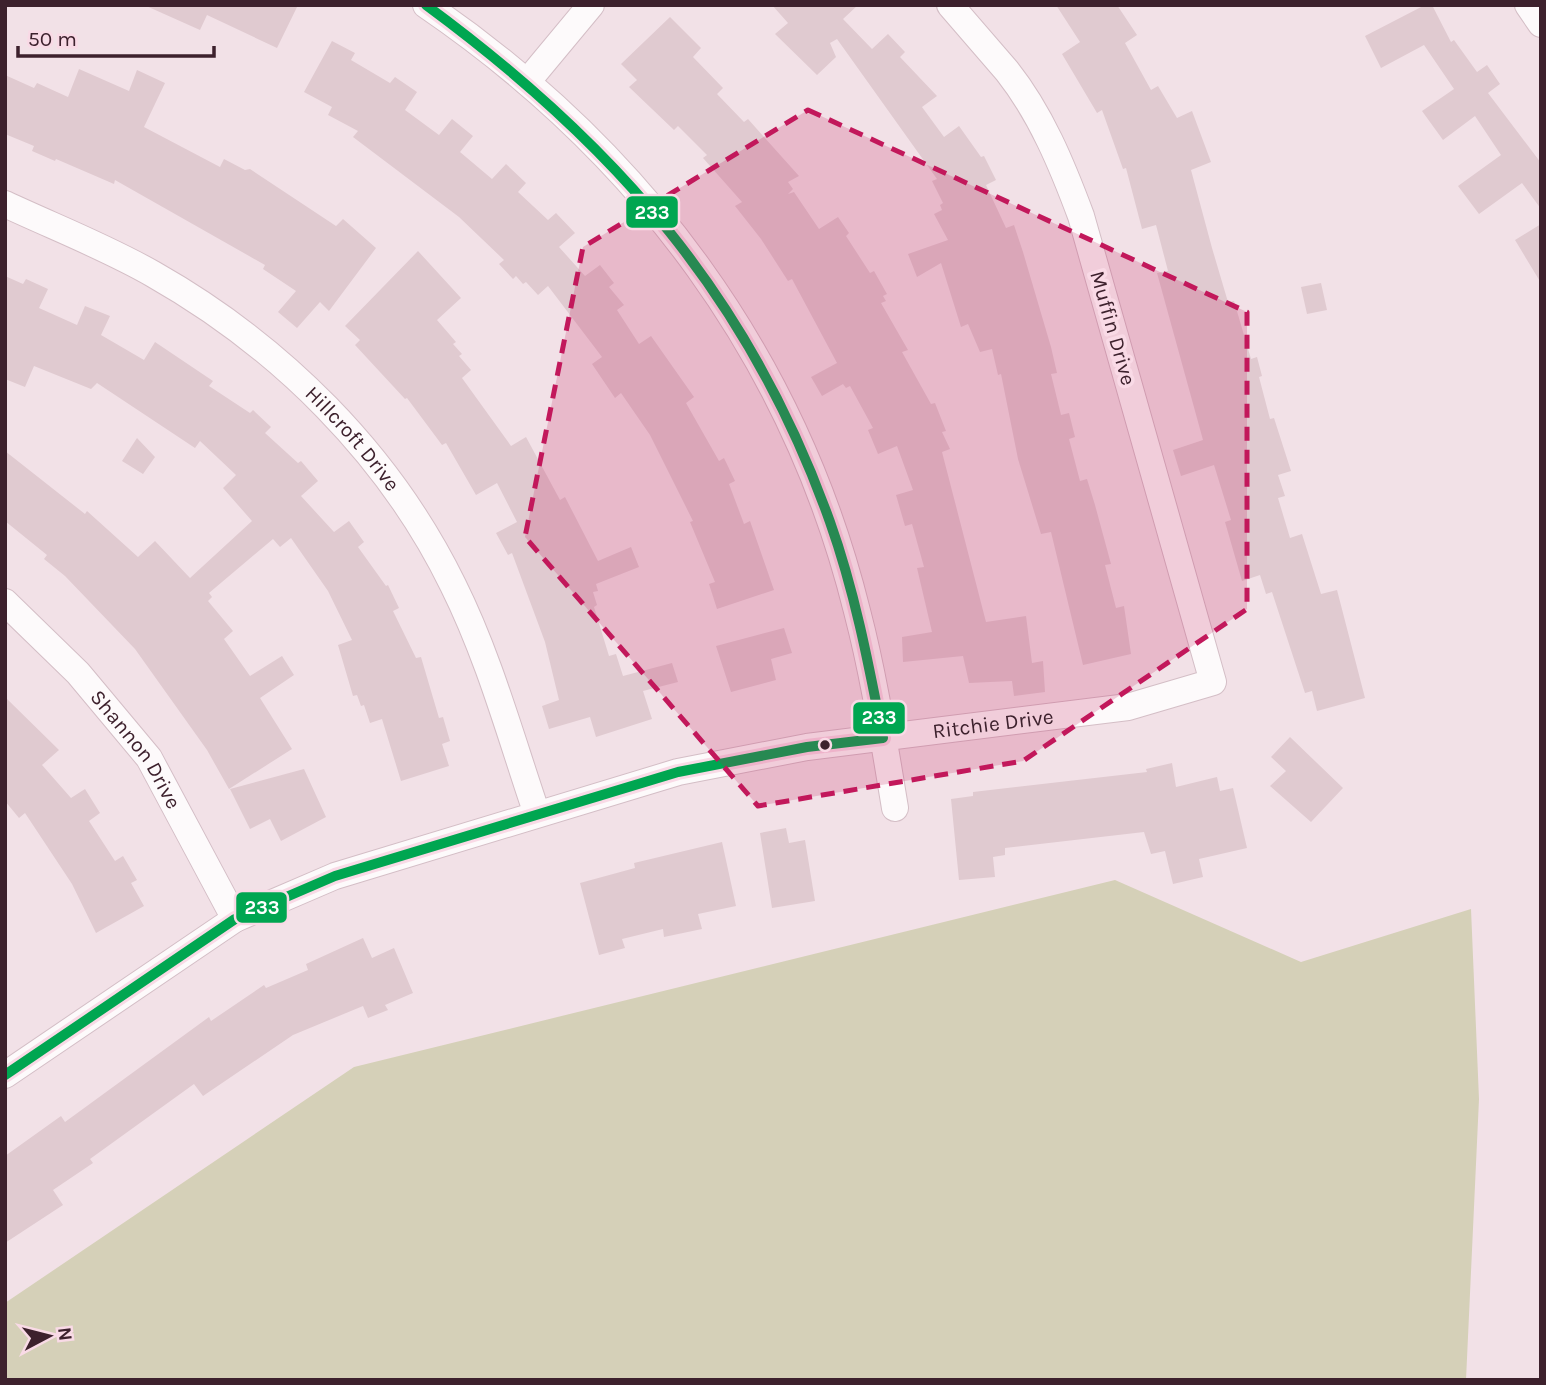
<svg xmlns="http://www.w3.org/2000/svg" width="1546" height="1385" viewBox="0 0 1546 1385" font-family="Karla,sans-serif">
<style>
.green{fill:#d5d0b8}
.building{fill:#e0cad0}
.lines{fill:none;stroke-linecap:round;stroke-linejoin:round}
.minor-casing{stroke:#d4bec6;stroke-width:28}
.minor{stroke:#fdfafb;stroke-width:26}
.bus-1-casing{stroke:#f9dae6;stroke-width:16}
.bus-1{stroke:#00a651;stroke-width:10}
.marked{fill:#c2185b;fill-opacity:0.2;stroke:#c2185b;stroke-width:5;stroke-dasharray:14 9;stroke-linejoin:round}
.bus-dot{fill:#3d212d;stroke:#f9dae6;stroke-width:2.5}
.labels{text-anchor:middle;dominant-baseline:central;stroke-width:7;stroke-linejoin:round;paint-order:stroke}
.street-label{font-size:21px;fill:#3d212d;stroke:#f9dae6}
.line-badge{stroke:#f9dae6;stroke-width:2.5}
.badge-label{font-size:19px;text-anchor:middle;font-weight:bold;fill:#fff}
</style>
<rect width="100%" height="100%" fill="#f2e1e7"/>
<path class="green" d="M1115,880l186,82 170,-53 8,190 -13,281h-1461v-77l349,-236z"/>
<path class="building" d="M144,5h154l-21,43 -70,-33 -7,15z
M772,5h86l-15,14 29,30 16,-15 17,18 -5,5 37,39 -15,11 22,30 15,-11 22,31 3,-1 12,24 -10,5 20,43 8,-3 9,27 28,95 6,26 -6,1 10,41 8,-2 6,24 -6,2 11,42 7,-2 8,26 16,59 -6,1 11,43 8,-2 7,48 -48,11 -32,-133 -10,2 -23,-75 -17,-85 -3,1 -6,-26 -12,3 -12,-28 -7,3 -20,-64 -24,14 -9,-23 40,-14 -14,-26 8,-4 -2,-5 3,-2 -11,-22 5,-2 -100,-140 -7,4 6,14 -19,18 -42,-41 13,-11z
M1056,5h61l20,30 -12,8 26,47 7,-4 19,32 15,-7 19,51 -20,8 21,78 16,54 6,-1 17,58 6,-2 5,19 -3,1 11,42 4,-1 17,53 -13,4 7,21 -7,2 12,40 12,-4 19,60 16,-4 28,108 -48,13 -5,-20 -7,2 -33,-101 -6,2 -6,-19 -18,6 -17,-59 6,-2 -17,-55 -33,11 -8,-26 30,-10 -46,-167 11,-2 -12,-46 -14,4 -16,-61 -3,1 -21,-59 -5,3 -35,-59 18,-12z
M1425,5h7l19,37 3,-2 23,32 10,-7 13,19 -12,9 53,70v46l-19,-26 -43,31 -21,-28 43,-31 -26,-39 -32,24 -21,-29 32,-22 -30,-44 -43,23 -16,-32z
M670,17l31,31 -8,9 30,31 -6,6 27,28 4,-3 51,57 -11,6 5,7 -5,5 6,-2 25,37 19,-12 11,16 -3,3 24,37 4,-2 13,23 -4,2 3,5 -5,2 27,47 -6,2 29,52 4,-1 11,28 -4,1 8,17 -8,3 44,170 40,-6 6,47 11,-2 2,31 -31,4 -2,-15 -43,2 -6,-27 -60,6 -1,-25 30,-5 -15,-64 7,-1 -12,-43 -7,2 -9,-31 17,-5 -16,-44 -19,8 -10,-24 5,-2 -23,-42 -4,2 -3,-4 -21,12 -11,-19 26,-14 -45,-84 -4,2 -27,-42 -26,-33 7,-4 -39,-44 4,-3 -29,-29 -4,4 -45,-43 8,-7 -16,-16z
M332,41l23,12 -4,7 39,23 5,-6 22,15 -12,18 34,25 13,-16 21,17 -13,16 32,27 14,-15 20,19 -8,9 30,28 8,-7 19,20 -16,14 26,29 15,-11 14,18 -5,4 15,18 -7,5 22,34 12,-8 43,61 -8,6 33,58 5,-3 11,23 -6,3 15,40 6,-3 24,69 -57,19 -8,-25 6,-2 -25,-60 3,-1 -43,-86 -29,-42 -6,5 -23,-34 10,-7 -54,-71 -10,9 -12,-13 -3,2 -7,-8 -3,3 -14,-15 5,-4 -45,-43 -106,-80 5,-6 -30,-16 4,-8 -28,-15z
M79,69l50,22 8,-21 28,13 -21,44 76,40 4,-8 21,11 5,-1 86,57 7,-7 33,29 -47,63 -9,-9 -23,26 -19,-16 18,-21 -33,-22 2,-4 -150,-85 -1,4 -58,-25 -1,2 -23,-10 2,-5 -29,-12v-59l29,13 3,-5 31,14z
M1541,224v59l-26,-43z
M418,251l43,47 -24,22 19,22 -3,2 9,10 -3,2 12,14 -9,8 49,68 15,-9 34,63 5,-3 33,64 33,-14 8,20 -43,17 2,7 -5,1 4,13 -3,2 15,49 7,-2 7,22 49,-13 6,19 -35,9 9,28 -56,18 -6,-20 -41,12 -7,-23 17,-6 -14,-58 -33,-89 -4,2 -12,-22 21,-11 -20,-39 -21,12 -30,-52 -4,2 -35,-47 -2,1 -50,-54 5,-5 -15,-14z
M5,276l18,8 3,-5 22,10 -9,19 38,17 8,-19 25,10 -9,19 43,25 11,-18 58,39 -4,5 41,27 3,-3 18,17 -6,6 33,30 3,-2 17,20 -17,15 33,36 15,-11 15,21 -6,5 28,39 2,-1 11,23 -6,3 23,47 5,-1 18,61 4,-1 7,24 -8,3 7,22 -48,15 -19,-62 -12,4 -6,-18 -3,1 -4,-11 -4,1 -15,-51 14,-5 -24,-49 -37,-53 -11,9 -7,-8 -64,54 3,4 -4,4 25,30 -9,8 26,37 32,-20 12,19 -34,23 32,51 -63,40 -22,-39 -72,-101 -70,-73 -21,-17 3,-4 -42,-34v-70l80,63 2,-3 51,46 17,-16 35,37 62,-57 -29,-33 13,-13 -36,-34 -5,7 -98,-65 -6,6 -57,-23 -9,21 -20,-8z
M1321,283l6,27 -20,4 -6,-27z
M137,438l18,19 -12,17 -21,-13z
M784,628l8,25 -21,6 5,21 -45,12 -15,-46z
M5,697l54,53 -17,15 29,33 14,-9 15,24 -11,8 26,40 8,-5 14,24 -6,3 13,23 -48,27 -24,-49 -47,-71 -6,5 -14,-17z
M1290,737l53,51 -32,34 -41,-36 16,-15 -15,-14z
M1172,763l4,24 41,-10 3,14 13,-3 14,60 -48,11 4,18 -30,7 -8,-33 -14,3 -7,-22 -139,16v7l-12,2 2,20 -36,3 -8,-81 22,-3v-4l174,-20 -1,-3z
M304,769l22,48 -45,24 -11,-22 -20,10 -20,-40z
M786,828l3,15 16,-3 10,61 -43,7 -12,-75z
M722,842l14,64 -38,8 4,15 -38,8 -1,-8 -41,10 3,9 -26,7 -19,-72 55,-15 -1,-5z
M363,938l9,20 22,-10 19,45 -28,12 3,5 -20,8 -5,-12 -70,29 -90,61 -9,-12 -104,75 3,4 -40,27 10,15 -58,38v-87l56,-40 4,6 144,-105 2,4 53,-36 2,3 42,-18 -2,-6z"/>
<g class="lines">
<g class="minor-casing">
<g id="minor">
<path d="M426,5c215,147 368,352 431,606 17,65 27,131 38,197"/>
<path d="M1528,5l13,19"/>
<path d="M527,82l64,-77"/>
<path id="s1" d="M5,204c49,23 101,43 148,70 127,72 236,180 300,311 36,72 58,153 84,229"/>
<path id="s2" d="M5,602l73,71 71,85 86,161"/>
<path id="s3" d="M5,1075l230,-156 100,-43 343,-104 129,-25 321,-40 85,-25 -132,-466c-19,-51 -40,-102 -74,-145 -19,-22 -38,-44 -57,-66"/>
</g>
</g>
<use href="#minor" class="minor"/>
<g class="bus-1-casing">
<path id="bus-1" d="M5,1075l230,-156 100,-43 343,-104 129,-25 76,-9c-14,-72 -28,-146 -53,-216 -80,-225 -214,-377 -404,-517"/>
</g>
<use href="#bus-1" class="bus-1"/>
</g>
<path class="marked" d="M808,110l439,202v297l-224,152 -265,45 -233,-269 58,-290z"/>
<circle class="bus-dot" cx="825" cy="745" r="6"/>
<g class="labels">
<g class="street-label">
<text transform="translate(1113 328) rotate(74)">Muffin Drive</text>
<text stroke="none"><textPath href="#s1" startOffset="424">Hillcroft Drive</textPath></text>
<text stroke="none"><textPath href="#s3" startOffset="1064">Ritchie Drive</textPath></text>
<text stroke="none"><textPath href="#s2" startOffset="198">Shannon Drive</textPath></text>
</g>
</g>
<g class="line-badge">
<rect x="625" y="195" width="54" height="34" rx="7" fill="#00a651"/>
<rect x="852" y="701" width="54" height="34" rx="7" fill="#00a651"/>
<rect x="235" y="891" width="53" height="33" rx="7" fill="#00a651"/>
</g>
<g class="badge-label">
<text x="652" y="219">233</text>
<text x="879" y="724">233</text>
<text x="262" y="914">233</text>
</g>
<rect width="1546" height="1385" fill="none" stroke="#3d212d" stroke-width="14"/>
<g transform="translate(49 1336) rotate(83)" stroke="#f9dae6" stroke-width="5" paint-order="stroke">
<path d="M0-5L12 26L0 18L-12 26Z" fill="#3d212d"/>
<text y="-10" font-size="19" font-weight="bold" text-anchor="middle" fill="#3d212d">N</text>
</g>
<path d="M18 46v10h196v-10" fill="none" stroke="#3d212d" stroke-width="3.5"/>
<text x="28" y="46" font-size="21" fill="#3d212d" stroke="#f9dae6" stroke-width="5" paint-order="stroke">50 m</text>
</svg>
